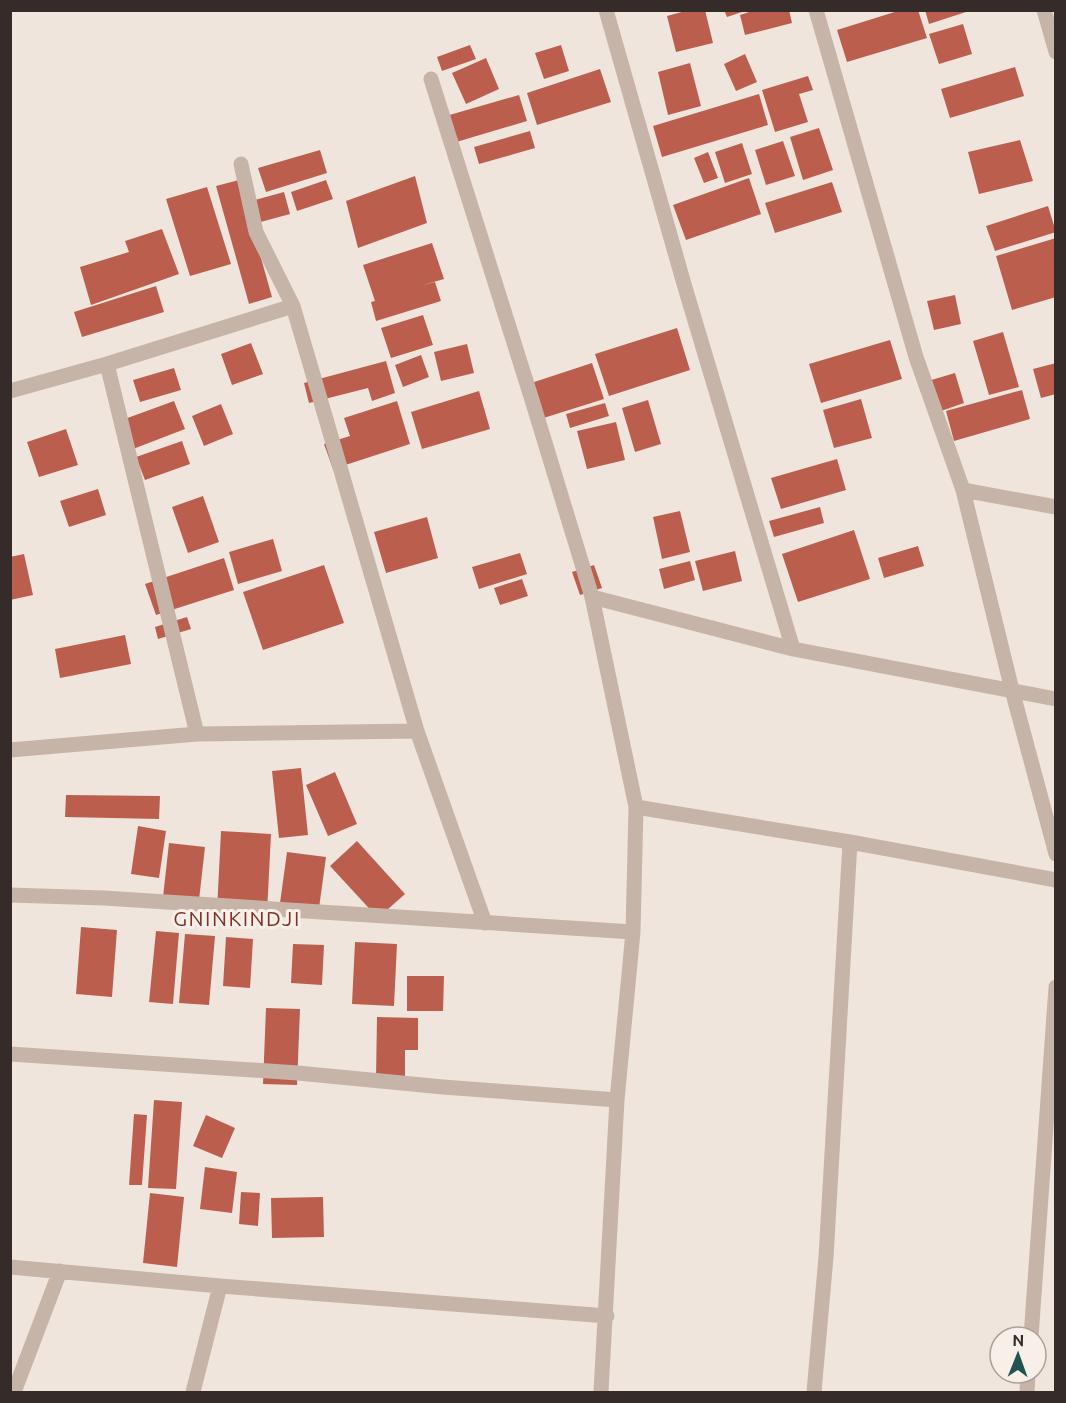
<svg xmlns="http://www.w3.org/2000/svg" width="1066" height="1403" viewBox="0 0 1066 1403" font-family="Ubuntu,sans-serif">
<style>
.building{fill:#bc5e4e}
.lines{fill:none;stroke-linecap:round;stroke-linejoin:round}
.street{stroke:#c7b4a9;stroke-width:15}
.labels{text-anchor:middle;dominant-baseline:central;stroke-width:6;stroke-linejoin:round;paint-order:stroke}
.quarter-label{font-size:21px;letter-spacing:1.5px;fill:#7d3428;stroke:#f8efe8}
</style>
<rect width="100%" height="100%" fill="#f0e5dc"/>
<path class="building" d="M689,10h16l8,33 -37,9 -9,-36z
M724,10h21v1l-18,6z
M755,10h34l3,13 -47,12 -5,-20z
M901,10h17l9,28 -80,24 -10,-32z
M925,10h44v1l-40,13z
M963,24l9,30 -33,10 -10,-30z
M470,45l6,14 -34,12 -5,-14z
M561,45l8,26 -25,8 -9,-26z
M745,54l12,28 -21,9 -12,-27z
M486,58l13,31 -33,15 -14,-31z
M690,63l11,43 -33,9 -10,-43z
M1015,67l9,29 -74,22 -9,-29z
M600,69l11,33 -74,23 -10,-32z
M808,76l5,14 -14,4 9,28 -33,10 -13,-42z
M759,94l9,31 -106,32 -9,-31z
M519,95l8,26 -74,22 -7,-27z
M819,128l14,42 -30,10 -13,-43z
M530,131l5,17 -56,16 -5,-17z
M1020,140l13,41 -54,13 -11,-42z
M783,141l12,35 -29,9 -11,-35z
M742,143l10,31 -27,9 -10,-31z
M320,150l7,23 -61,19 -8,-24z
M708,152l10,26 -14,5 -10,-25z
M415,176l12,47 -69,25 -12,-47z
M749,178l12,36 -75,26 -13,-35z
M239,180l33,117 -23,7 -33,-118z
M326,180l7,19 -36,12 -6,-19z
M832,182l10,30 -67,21 -10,-30z
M207,187l24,77 -41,12 -24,-77z
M284,192l6,22 -33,9 -6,-22z
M1048,206l8,26 -61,19 -9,-25z
M162,229l17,45 -88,31 -11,-38 49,-15 -4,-11z
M1056,238v59l-44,13 -16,-54z
M432,243l12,36 -21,6 12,-3 6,19 -65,20 -5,-19 4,-1 -12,-36z
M156,286l8,26 -82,25 -8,-25z
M955,295l6,29 -27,6 -7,-29z
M423,315l10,30 -42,13 -10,-30z
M677,328l13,42 -81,26 -14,-42z
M1003,332l16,55 -30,8 -16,-54z
M890,340l12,39 -81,24 -12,-39z
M251,343l12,31 -31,11 -11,-31z
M467,344l7,29 -33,8 -7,-29z
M421,355l8,22 -26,10 -8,-22z
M386,361l9,32 -23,8 -4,-13 -59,15 -5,-20z
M592,363l12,36 -70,22 -12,-35z
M1056,363v31l-15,4 -8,-29z
M174,368l7,22 -41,12 -7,-22z
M955,373l9,30 -26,9 -10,-31z
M1022,390l8,29 -76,22 -8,-30z
M479,391l11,38 -68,20 -11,-37z
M861,399l11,39 -38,10 -11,-38z
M648,400l13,44 -26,8 -13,-44z
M174,401l11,28 -52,20 -11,-29z
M397,401l13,43 -77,25 -9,-25 26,-8 -6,-18z
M605,403l4,13 -39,12 -4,-14z
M221,404l12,30 -29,12 -12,-30z
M616,422l9,38 -38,9 -10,-38z
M66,429l12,36 -39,12 -12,-35z
M182,441l8,23 -45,16 -9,-23z
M837,459l9,31 -65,19 -10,-31z
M98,489l8,26 -37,12 -9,-26z
M203,496l16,46 -31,11 -16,-46z
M820,507l4,16 -50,14 -5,-16z
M680,511l10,41 -28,7 -9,-42z
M427,517l11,41 -52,15 -12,-41z
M854,530l16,49 -72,23 -16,-48z
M273,539l9,32 -44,13 -9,-32z
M918,546l6,20 -40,12 -6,-20z
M735,551l7,30 -39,10 -8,-30z
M520,553l7,21 -48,15 -7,-22z
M24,554l9,41 -23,5v-43z
M224,558l10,32 -78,25 -11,-31z
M690,561l5,19 -31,9 -5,-20z
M324,565l20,58 -81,27 -20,-58z
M594,565l8,23 -22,7 -8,-23z
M522,579l6,17 -28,9 -6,-17z
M187,617l4,12 -33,10 -3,-12z
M125,635l6,29 -71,14 -5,-29z
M301,768l7,67 -29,3 -7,-67z
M335,772l22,52 -29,12 -22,-51z
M66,795l94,1 -1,23 -94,-2z
M138,826l28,5 -7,47 -28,-4z
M221,831l50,3 -4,79 -50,-3z
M357,841l48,53 -27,24 -48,-52z
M169,843l36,4 -6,53 -36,-3z
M287,852l39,5 -7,51 -39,-5z
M81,927l36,3 -5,67 -36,-3z
M156,931l23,2 -6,71 -24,-2z
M185,934l30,2 -6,69 -30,-2z
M226,937l27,2 -3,49 -27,-2z
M355,942l42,2 -3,62 -42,-2z
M293,944l31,1 -2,40 -31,-2z
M407,976h37l-1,35h-36z
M266,1008l34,1 -3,76 -34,-1z
M377,1017l41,1v32h-13v28h-29z
M154,1100l28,2 -6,87 -28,-1z
M134,1114l13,1 -5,70h-13z
M206,1115l29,13 -13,30 -29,-12z
M205,1167l32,5 -5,41 -32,-4z
M241,1192l19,1 -2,33 -19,-2z
M150,1193l34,4 -7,70 -34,-4z
M323,1197l1,40 -52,1 -1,-40z"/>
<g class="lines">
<path class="street" d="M606,10l78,274 109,365
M816,10l100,347 47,133 49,200 44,164
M1044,10l12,42
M431,79l101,321 60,197 44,210 -3,125 -16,168 -16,292
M241,164l15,68 37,74 124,425 68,192
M107,364l90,370
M10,391l97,-27 186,-58
M963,490l93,17
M592,597l201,52 263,50
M10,750l187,-16 220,-3
M636,807l214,35 206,38
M10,895l94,3 529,34
M10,1054l288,19 145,14 174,13
M10,1267l210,19 387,30
M1031,1337l25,-350
M14,1392l46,-121
M193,1392l27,-106
M814,1392l12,-135 24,-415
M1027,1392l1,-19"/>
</g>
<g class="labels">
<g class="quarter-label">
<text x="237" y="918">GNINKINDJI</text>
</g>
</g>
<rect width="1066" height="1403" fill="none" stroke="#352b28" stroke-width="24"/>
<g transform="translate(1018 1355) rotate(1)"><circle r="28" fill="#f8efe8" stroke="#aaa19b" stroke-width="1.5"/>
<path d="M0-4.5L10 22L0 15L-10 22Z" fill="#215351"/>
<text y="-9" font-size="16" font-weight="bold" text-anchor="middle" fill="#352b28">N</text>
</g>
</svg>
